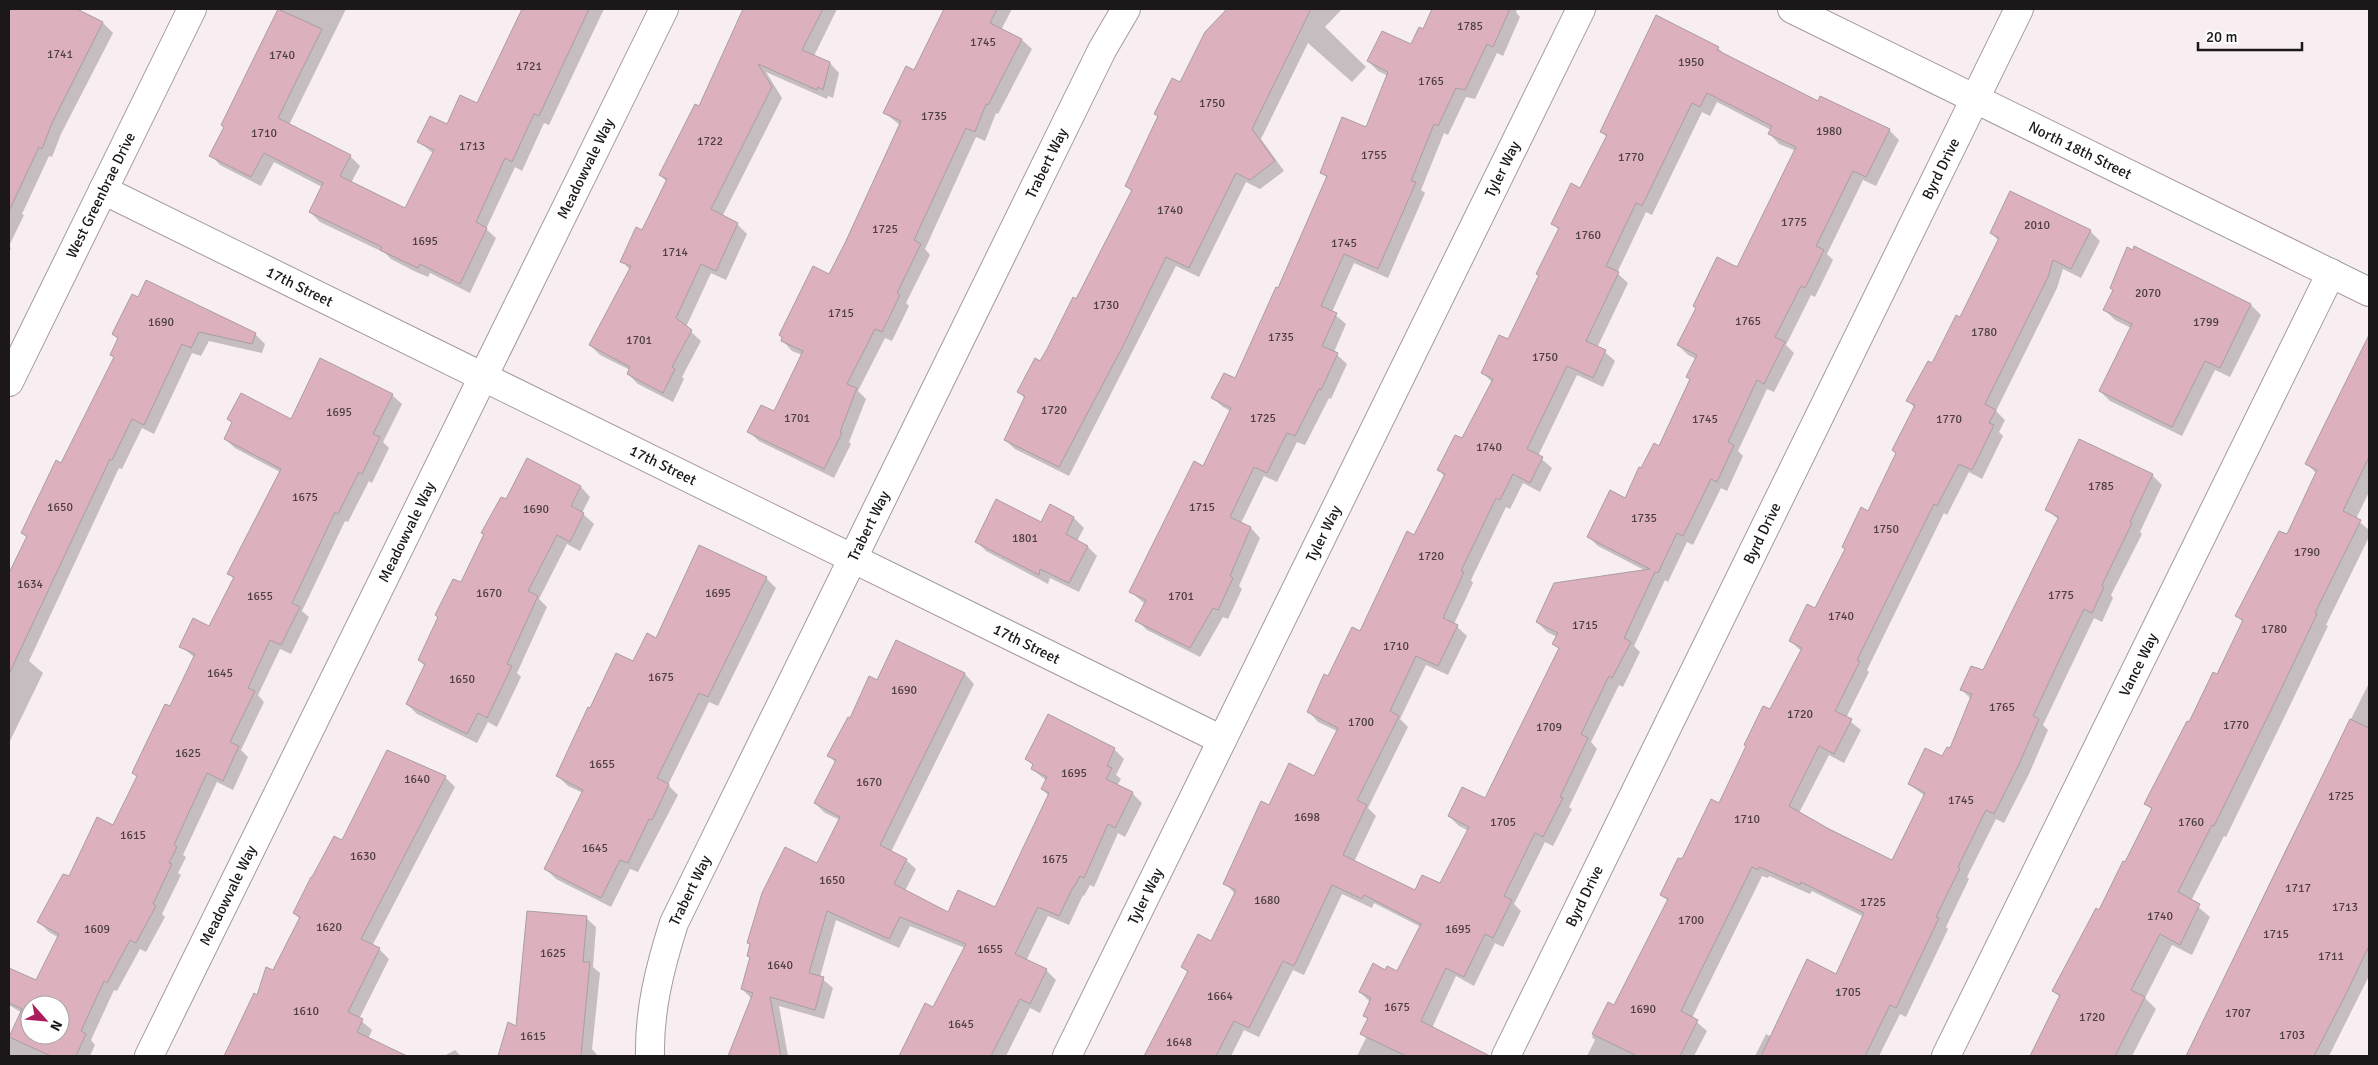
<svg xmlns="http://www.w3.org/2000/svg" width="2378" height="1065" viewBox="0 0 2378 1065" font-family="Signika,sans-serif">
<style>
.shadow{fill:#0003;fill-rule:evenodd}
.building{fill:#dcb0bc;stroke:#a99ea1;fill-rule:evenodd}
.lines{fill:none;stroke-linecap:round;stroke-linejoin:round}
.street-casing{stroke:#a49a9c;stroke-width:30}
.secondary-casing{stroke:#a49a9c;stroke-width:30}
.street{stroke:#fff;stroke-width:28}
.secondary{stroke:#fff;stroke-width:28}
.labels{text-anchor:middle;dominant-baseline:central;stroke-width:5;stroke-linejoin:round;paint-order:stroke}
.number-label{font-size:12px;fill:#4c3e42}
.street-label{font-size:15px;fill:#1c1819;stroke:#fefefe}
</style>
<rect width="100%" height="100%" fill="#f8edf0"/>
<path class="shadow" d="M58,9h16l29,14 10,10 -52,101 -9,23 -3,-1 -27,58 2,1 -15,31 2,2 -2,5v-150z
M280,9h66l-57,116 61,31 10,10 -9,17 54,27 29,-56 -15,-12 28,-16 30,-21 46,-96h81l-55,116 -5,-2 -22,48 -7,-4 -29,62 10,9 -26,55 -40,-20 -2,4 -12,-5 -25,-13 -6,-6 -65,-31 -10,-10 12,-25 -48,-25 -13,24 -41,-21 -9,-10 14,-28 -3,-2z
M750,9h87l-23,47 16,7 9,10 -6,25 -5,-2 -1,3 -61,-27 16,26 -60,119 15,7 10,10 -21,46 -15,-7 -25,54 15,14 -19,36 2,2 -11,23 -35,-18 -10,-10 2,-4 -30,-15 -10,-10 40,-75 -8,-9 21,-29 24,-50 -7,-7 39,-67z
M946,9h66l-11,21 21,10 10,9 -34,65 -2,-1 -11,28 -9,-4 -51,112 5,6 -24,48 3,3 -17,35 -7,-3 -27,53 8,8 -17,43 2,2 -17,34 -75,-37 -10,-9 25,-19 28,-58 -10,-4 -9,-10 46,-65 66,-134 6,-16 -16,-13 30,-41z
M1228,9h114l-17,18 41,40 -14,15 -44,-39 -47,96 23,32 -24,18 -14,-7 -47,95 -23,-11 -107,210 -54,-27 -10,-9 20,-41 -6,-7 22,-29 35,-63 56,-108 -5,-6 51,-71 28,-82z
M1434,9h83l-1,3 4,5 -17,39 -6,-3 -22,46 -9,-2 -18,38 -4,-2 -23,57 4,3 -37,85 -34,-15 -22,49 14,12 -12,28 13,12 -16,35 -2,-1 -24,47 -8,-3 -20,40 -13,-6 -23,47 10,5 9,10 -21,48 3,3 -14,30 -5,-2 -23,40 -53,-27 -10,-10 8,-16 -14,-12 73,-125 26,-56 -7,-4 -10,-9 23,-18 92,-201 -7,-7 45,-43 22,-53 -10,-5 -10,-10 43,-15 13,-16z
M1718,48l9,9 91,46 71,27 10,10 -23,46 -13,-6 -36,74 6,6 -18,37 -4,-2 -25,50 8,8 -20,39 -7,-3 -29,62 5,5 -16,35 -6,-3 -28,57 -6,-3 -19,40 -3,-2 -31,66 6,6 -17,35 -4,-2 -28,57 6,7 -28,58 3,2 -19,37 -8,-4 -31,62 7,7 -18,36 -8,-4 -21,43 -18,-10 -24,52 31,20 -3,8h-103l9,-18 -4,-4 7,-14 -5,-4 6,-14 -10,-10 25,-21 13,2 23,-46 -47,-24 -2,5 -30,-14 -38,81 -11,-5 -34,67 -15,-7 -13,26h-85l42,-83 -5,-6 29,-25 23,-48 -10,-11 45,-76 45,-30 22,-46 -19,-9 -9,-10 20,-35 31,-44 55,-97 30,-59 -6,-7 24,-30 30,-57 -11,-11 26,-31 32,-65 -3,-3 22,-43 -7,-7 29,-33 26,-53 -6,-5zM1717,102l54,28 -1,4 9,10 17,7 -58,117 -60,77 10,10 8,4 -5,21 -32,67 -17,23 -16,30 -38,36 10,10 48,25 -109,51 10,10 10,5 -3,7 6,6 -75,150 -36,16 10,10 10,5 -28,54 -25,6 -62,-29 22,-46 -8,-8 40,-81 -8,-8 26,-54 22,10 19,-39 -13,-12 19,-41 -2,-3 35,-73 4,2 13,-26 17,9 12,-24 -14,-12 39,-81 26,12 12,-26 -10,-9 -8,-4 31,-65 -11,-10 29,-61 6,3 50,-103 8,4z
M2090,231l10,10 -19,37 -18,-9 -6,19 -61,123 9,9 -6,12 4,4 -21,43 -13,-7 -22,43 -3,-2 -77,157 2,2 -23,46 15,12 -17,33 -15,-8 -30,58 94,49 32,-66 -16,-12 34,-26 7,-8 21,-51 -9,-9 22,-18 75,-152 -13,-11 106,-34 10,10 -22,47 2,2 -31,61 2,3 -11,24 -8,-4 -51,107 5,5 -19,44 -25,49 -8,-4 -29,58 2,2 -23,48 2,2 -42,88 -6,-3 -21,42h-124l11,-22 6,3 65,-61 27,-59 -52,-26 -2,3 -41,-18 -1,2 -6,-2 -70,142 15,13 -13,25h-107l8,-16 -3,-3 16,-33 7,3 53,-106 -6,-6 58,-90 81,-154 -10,-10 24,-32 54,-97 28,-58 -4,-4 22,-42 -7,-7 53,-82 38,-78 -8,-8z
M2135,248l116,57 10,10 -31,62 -15,-7 -33,66 -72,-35 -10,-10 31,-63 -16,-8 -10,-10z
M132,295l123,39 10,10 -3,9 -53,-12 -8,15 -9,-3 -38,81 -12,-6 -20,41 -3,-1 -90,193 14,12 -34,70v-166l18,-39 -5,-5 40,-68 53,-107 -4,-3 7,-16 -5,-5z
M2359,358l10,5v129l-13,27 13,11v7l-43,88 2,1 -46,96 -56,115 -2,-1 -33,65 19,16 -18,38 -20,-10 -27,53 11,11 -24,47h-101l29,-59 -7,-6 73,-127 26,-54 -6,-6 72,-129 25,-53 -6,-6 50,-80 30,-62 -10,-10z
M392,395l10,9 -19,38 6,6 -17,35 -3,-2 -21,41 -3,-1 -43,90 7,6 -18,37 -11,-5 -22,46 6,7 -23,48 7,7 -15,33 -16,-8 -34,73 3,2 -8,16 3,2 -19,39 3,3 -19,35 -6,-3 -23,42 -3,-1 -23,50 4,5 -5,11h-81v-15l13,-28 -13,-8v-19l6,-14 21,10 23,-44 -10,-6 -10,-10 30,-44 45,-52 24,-49 -5,-4 38,-65 24,-50 -14,-12 29,-19 24,-48 -5,-5 51,-102 -45,-24 -10,-9 8,-16 -4,-4 63,1zM30,1005h30v30h-30z
M528,460l53,27 9,10 -8,16 12,11 -14,27 -13,-7 -28,55 8,8 -30,66 4,4 -24,50 -9,-5 -11,21 -60,-29 -10,-10 18,-38 -6,-6 20,-43 23,-33z
M1050,506l24,12 10,10 -7,13 11,6 9,9 -18,36 -29,-14 -2,6 -62,-33 -10,-10 65,-17z
M766,578l10,10 -58,118 -9,-4 -41,83 10,10 -40,77 -8,-3 -19,38 -55,-28 -10,-10 37,-76 -15,-7 -10,-10 33,-67 66,-70z
M896,642l69,32 9,10 -83,168 15,8 10,9 -11,22 43,22 48,-4 53,-113 -7,-7 5,-8 -15,-12 2,-3 -7,-7 87,-10 10,10 -8,16 5,4 -4,7 15,7 10,10 -17,34 -7,-4 -24,54 -4,-2 -6,11 -1,-1 -14,30 -21,-9 -22,45 20,9 10,10 -16,33 -10,-5 -24,48h-105l24,-52 9,5 31,-61 -55,-22 -11,22 -63,-28 -16,57 13,11 -9,31 -45,-13 9,50h-59l23,-57 -10,-10 9,-31 -3,-2 3,-11 -2,-2 68,-78 23,-45 -15,-7 -10,-10 21,-40 -7,-7 21,-36 28,-38z
M2369,683v293l-40,80h-142l99,-207z
M445,777l10,10 -83,159 7,3 10,10 -30,60 13,11 -4,9 21,15 -1,2h-164l30,-61 4,2 16,-25 26,-53 -6,-6 48,-72z
M586,918l10,9 -3,40 7,6 -8,76 6,7h-99l10,-32 8,4z
M455,1050l6,6h-17z"/>
<path class="building" d="M9,9h68l26,13 -51,101 -10,26 -3,-2 -30,64z
M278,9l44,20 -44,89 73,37 -11,21 65,32 29,-58 -17,-8 13,-26 17,8 13,-29 17,8 45,-94h67l-50,107 -5,-2 -22,48 -7,-4 -29,64 11,6 -27,56 -40,-20 -2,4 -13,-6 -25,-12 2,-3 -73,-35 14,-29 -59,-30 -13,24 -42,-21 15,-29 -3,-2z
M743,9h80l-21,41 28,12 -7,28 -5,-3 -1,3 -59,-26 14,23 -61,122 27,14 -22,48 -15,-7 -25,54 16,12 -20,37 3,2 -12,24 -36,-19 3,-7 -41,-22 42,-79 -11,-4 16,-35 6,3 25,-51 -8,-4 36,-71 4,2z
M944,9h53l-7,14 32,16 -34,66 -2,-1 -11,28 -9,-4 -52,112 7,4 -24,49 3,2 -18,37 -7,-3 -28,55 10,4 -17,44 2,1 -18,36 -77,-37 14,-27 13,6 16,-33 13,-27 -22,-10 1,-4 -3,-2 34,-69 16,8 16,-31 56,-122 -18,-8 23,-47 8,4z
M1227,9h84l-59,120 23,32 -25,19 -14,-7 -47,95 -23,-11 -42,87 -65,123 -55,-27 21,-44 -8,-4 18,-34 5,3 7,-12 26,-52 3,2 56,-109 -7,-4 33,-70 -4,-2 18,-36 8,4 25,-50z
M1432,9h78l-17,38 -6,-3 -22,46 -9,-2 -18,38 -4,-2 -23,57 5,1 -38,87 -34,-15 -23,52 16,7 -15,33 16,7 -17,37 -2,-1 -24,47 -8,-3 -20,40 -13,-6 -24,50 21,10 -21,49 3,2 -15,32 -5,-2 -23,40 -55,-27 11,-21 -17,-8 65,-131 9,5 28,-58 -20,-10 13,-25 11,5 41,-91 2,1 49,-112 -7,-3 22,-56 24,10 22,-55 -21,-11 15,-30 29,13 8,-17 4,2z
M1656,15l63,32 -2,3 101,51 2,-5 70,33 -24,48 -13,-6 -37,75 8,4 -19,38 -4,-2 -26,51 10,5 -21,42 -7,-4 -29,62 6,3 -17,37 -6,-3 -28,57 -6,-3 -19,40 -3,-1 -31,66 7,4 -19,36 -3,-2 -28,58 7,4 -28,59 3,1 -20,39 -8,-4 -31,63 8,4 -19,38 -8,-4 -21,43 -18,-9 -25,53 69,35h-84l-46,-22 8,-16 -5,-2 8,-18 -12,-6 14,-29 12,7 2,-4 10,5 24,-47 -57,-29 -2,4 -30,-14 -38,81 -11,-5 -34,67 -15,-7 -18,35h-72l44,-85 -7,-4 17,-33 13,7 25,-51 -13,-6 38,-83 8,4 20,-42 25,13 24,-48 -31,-16 17,-38 4,2 24,-49 8,4 47,-100 7,4 31,-61 -8,-4 18,-35 7,3 31,-59 -12,-6 18,-38 9,4 31,-64 -3,-1 23,-46 -8,-4 20,-41 9,5 27,-53 -7,-3zM1707,93l65,33 -4,8 28,13 -59,120 -20,-10 -24,49 3,2 -19,37 20,10 -11,22 4,2 -31,67 -5,-3 -13,25 -2,-1 -14,31 -15,-8 -23,47 63,32 -96,14 -18,39 22,11 -6,11 7,4 -74,150 -23,-11 -14,29 21,11 -29,56 -18,-8 -7,15 -72,-35 24,-50 -10,-5 42,-84 -9,-5 26,-55 22,10 20,-41 -15,-7 21,-46 -3,-1 35,-73 4,2 13,-26 17,9 13,-26 -16,-8 40,-83 26,12 13,-28 -20,-9 33,-69 -13,-6 30,-63 6,3 50,-103 8,4z
M2010,191l81,39 -20,39 -18,-9 -5,17 -63,127 11,6 -7,13 5,2 -22,45 -13,-6 -22,42 -3,-2 -77,156 3,1 -25,50 17,8 -18,35 -15,-8 -30,60 40,23 63,31 33,-67 -17,-9 17,-36 17,8 5,-9 3,1 22,-54 -12,-4 11,-24 12,4 71,-144 5,-9 -14,-7 34,-71 74,35 -23,48 2,1 -30,62 2,2 -12,26 -8,-4 -20,41 -31,66 6,3 -20,45 -25,50 -8,-4 -28,57 2,1 -24,49 3,1 -43,90 -6,-3 -25,51h-104l46,-97 29,15 28,-61 -63,-31 -1,3 -41,-18 -1,3 -6,-3 -71,144 17,9 -18,36h-43l-45,-22 16,-32 6,3 54,-106 -8,-4 18,-37 4,1 29,-60 8,4 27,-57 -2,-1 19,-39 7,3 32,-61 -13,-7 18,-37 8,4 30,-59 -3,-2 19,-40 7,4 28,-58 -4,-3 23,-45 -9,-4 22,-40 4,2 24,-48 4,2 39,-79 -9,-5z
M2134,246l117,58 -31,64 -15,-7 -33,66 -73,-36 33,-67 -29,-14 10,-20 -3,-2 17,-41 6,3z
M146,280l110,53 -4,11 -53,-12 -8,16 -9,-4 -38,81 -12,-6 -20,41 -2,-1 -101,215v-101l18,-37 -6,-3 35,-73 5,3 53,-106 -4,-2 8,-17 -6,-4 20,-40 6,3z
M2369,335v122l-26,54 18,9 -46,93 2,1 -46,96 -57,116 -2,-1 -34,67 22,12 -20,41 -20,-11 -29,56 14,7 -30,59h-85l30,-61 -8,-4 44,-83 3,2 24,-49 2,1 27,-54 -8,-4 43,-83 2,1 24,-50 4,2 26,-54 -8,-4 44,-85 8,3 30,-64 -12,-6z
M320,358l73,36 -20,40 7,3 -18,37 -3,-2 -21,42 -3,-2 -43,91 8,4 -19,38 -11,-5 -22,48 7,3 -25,51 9,4 -16,35 -16,-8 -33,72 3,2 -8,16 3,1 -19,40 3,2 -20,37 -6,-3 -23,43 -3,-2 -23,50 5,3 -10,22h-25l-42,-19 13,-28 -13,-6v-35l27,12 23,-46 -22,-12 26,-48 6,2 28,-59 16,8 24,-49 -5,-3 6,-13 27,-56 5,2 25,-52 -16,-7 14,-29 16,8 25,-49 -7,-3 54,-105 -57,-30 8,-17 -5,-3 14,-26 50,26zM30,1005h30v30h-30z
M527,458l54,28 -10,20 13,7 -14,29 -13,-7 -29,56 10,5 -31,68 5,2 -25,52 -9,-5 -11,21 -61,-30 19,-40 -7,-4 20,-43 -3,-2 18,-36 8,3 23,-48 -3,-1 20,-36 5,2z
M996,499l45,23 9,-18 24,13 -8,17 22,12 -19,37 -29,-14 -1,6 -64,-33z
M699,545l68,32 -59,120 -9,-4 -42,85 12,6 -17,36 -3,-1 -21,44 -8,-3 -19,38 -57,-29 39,-79 -27,-14 32,-69 2,1 26,-55 17,8 14,-28 9,5z
M896,640l69,33 -85,172 27,14 -13,25 54,28 10,-22 37,17 54,-114 -8,-4 6,-12 -16,-8 2,-5 -8,-5 23,-45 67,34 -8,18 5,2 -6,11 27,13 -18,36 -7,-4 -24,54 -4,-2 -6,11h-1l-14,29 -21,-9 -23,47 32,15 -17,35 -10,-5 -29,57h-92l26,-53 8,4 33,-63 -66,-27 -11,22 -62,-28 -18,62 15,4 -9,33 -45,-13 11,59h-53l25,-63 -12,-4 9,-32 -3,-1 3,-12 -3,-1 15,-50 23,-46 32,16 23,-46 -26,-14 22,-43 -9,-4 21,-39 2,1 19,-42 8,4z
M2350,719l19,9v218l-24,50 -31,60h-128z
M387,750l59,26 -85,163 19,9 -32,64 15,7 -6,13 50,24h-183l30,-63 3,2 9,-28 7,3 27,-53 -7,-4 18,-36h1l22,-41 8,4z
M527,911l60,5 -4,46h7l-9,94h-83l10,-34 8,4z"/>
<g class="lines">
<g class="street-casing">
<g id="street">
<path id="s1" d="M1792,9l577,283"/>
<path id="s2" d="M103,190l1119,550"/>
<path id="s3" d="M149,1056l515,-1047"/>
<path id="s4" d="M650,1056c-1,-46 10,-89 24,-133l428,-873 24,-41"/>
<path id="s5" d="M1067,1056l514,-1047"/>
<path id="s6" d="M1506,1056l513,-1047"/>
<path id="s7" d="M1946,1056l385,-783"/>
</g>
</g>
<g class="secondary-casing">
<g id="secondary">
<path id="s8" d="M9,382l183,-373"/>
</g>
</g>
<use href="#street" class="street"/>
<use href="#secondary" class="secondary"/>
</g>
<g class="labels">
<g class="number-label">
<text x="1470" y="26">1785</text>
<text x="983" y="42">1745</text>
<text x="60" y="54">1741</text>
<text x="282" y="55">1740</text>
<text x="1691" y="62">1950</text>
<text x="529" y="66">1721</text>
<text x="1431" y="81">1765</text>
<text x="1212" y="103">1750</text>
<text x="934" y="116">1735</text>
<text x="1829" y="131">1980</text>
<text x="264" y="133">1710</text>
<text x="710" y="141">1722</text>
<text x="472" y="146">1713</text>
<text x="1374" y="155">1755</text>
<text x="1631" y="157">1770</text>
<text x="1170" y="210">1740</text>
<text x="1794" y="222">1775</text>
<text x="2037" y="225">2010</text>
<text x="885" y="229">1725</text>
<text x="1588" y="235">1760</text>
<text x="425" y="241">1695</text>
<text x="1344" y="243">1745</text>
<text x="675" y="252">1714</text>
<text x="2148" y="293">2070</text>
<text x="1106" y="305">1730</text>
<text x="841" y="313">1715</text>
<text x="1748" y="321">1765</text>
<text x="161" y="322">1690</text>
<text x="2206" y="322">1799</text>
<text x="1984" y="332">1780</text>
<text x="1281" y="337">1735</text>
<text x="639" y="340">1701</text>
<text x="1545" y="357">1750</text>
<text x="1054" y="410">1720</text>
<text x="339" y="412">1695</text>
<text x="797" y="418">1701</text>
<text x="1263" y="418">1725</text>
<text x="1705" y="419">1745</text>
<text x="1949" y="419">1770</text>
<text x="1489" y="447">1740</text>
<text x="2101" y="486">1785</text>
<text x="305" y="497">1675</text>
<text x="60" y="507">1650</text>
<text x="1202" y="507">1715</text>
<text x="536" y="509">1690</text>
<text x="1644" y="518">1735</text>
<text x="1886" y="529">1750</text>
<text x="1025" y="538">1801</text>
<text x="2307" y="552">1790</text>
<text x="1431" y="556">1720</text>
<text x="30" y="584">1634</text>
<text x="489" y="593">1670</text>
<text x="718" y="593">1695</text>
<text x="2061" y="595">1775</text>
<text x="260" y="596">1655</text>
<text x="1181" y="596">1701</text>
<text x="1841" y="616">1740</text>
<text x="1585" y="625">1715</text>
<text x="2274" y="629">1780</text>
<text x="1396" y="646">1710</text>
<text x="220" y="673">1645</text>
<text x="661" y="677">1675</text>
<text x="462" y="679">1650</text>
<text x="904" y="690">1690</text>
<text x="2002" y="707">1765</text>
<text x="1800" y="714">1720</text>
<text x="1361" y="722">1700</text>
<text x="2236" y="725">1770</text>
<text x="1549" y="727">1709</text>
<text x="188" y="753">1625</text>
<text x="602" y="764">1655</text>
<text x="1074" y="773">1695</text>
<text x="417" y="779">1640</text>
<text x="869" y="782">1670</text>
<text x="2341" y="796">1725</text>
<text x="1961" y="800">1745</text>
<text x="1307" y="817">1698</text>
<text x="1747" y="819">1710</text>
<text x="1503" y="822">1705</text>
<text x="2191" y="822">1760</text>
<text x="133" y="835">1615</text>
<text x="595" y="848">1645</text>
<text x="363" y="856">1630</text>
<text x="1055" y="859">1675</text>
<text x="832" y="880">1650</text>
<text x="2298" y="888">1717</text>
<text x="1267" y="900">1680</text>
<text x="1873" y="902">1725</text>
<text x="2345" y="907">1713</text>
<text x="2160" y="916">1740</text>
<text x="1691" y="920">1700</text>
<text x="329" y="927">1620</text>
<text x="97" y="929">1609</text>
<text x="1458" y="929">1695</text>
<text x="2276" y="934">1715</text>
<text x="990" y="949">1655</text>
<text x="553" y="953">1625</text>
<text x="2331" y="956">1711</text>
<text x="780" y="965">1640</text>
<text x="1848" y="992">1705</text>
<text x="1220" y="996">1664</text>
<text x="1397" y="1007">1675</text>
<text x="1643" y="1009">1690</text>
<text x="306" y="1011">1610</text>
<text x="2238" y="1013">1707</text>
<text x="2092" y="1017">1720</text>
<text x="961" y="1024">1645</text>
<text x="2292" y="1035">1703</text>
<text x="533" y="1036">1615</text>
<text x="1179" y="1042">1648</text>
</g>
<g class="street-label">
<text stroke="none"><textPath href="#s1" startOffset="321">North 18th Street</textPath></text>
<text stroke="none"><textPath href="#s4" startOffset="982">Trabert Way</textPath></text>
<text stroke="none"><textPath href="#s3" startOffset="989">Meadowvale Way</textPath></text>
<text stroke="none"><textPath href="#s5" startOffset="988">Tyler Way</textPath></text>
<text stroke="none"><textPath href="#s6" startOffset="988">Byrd Drive</textPath></text>
<text stroke="none"><textPath href="#s8" startOffset="208">West Greenbrae Drive</textPath></text>
<text stroke="none"><textPath href="#s2" startOffset="219">17th Street</textPath></text>
<text stroke="none"><textPath href="#s2" startOffset="624">17th Street</textPath></text>
<text stroke="none"><textPath href="#s4" startOffset="578">Trabert Way</textPath></text>
<text stroke="none"><textPath href="#s3" startOffset="584">Meadowvale Way</textPath></text>
<text stroke="none"><textPath href="#s5" startOffset="582">Tyler Way</textPath></text>
<text stroke="none"><textPath href="#s6" startOffset="582">Byrd Drive</textPath></text>
<text stroke="none"><textPath href="#s2" startOffset="1029">17th Street</textPath></text>
<text stroke="none"><textPath href="#s7" startOffset="436">Vance Way</textPath></text>
<text stroke="none"><textPath href="#s4" startOffset="172">Trabert Way</textPath></text>
<text stroke="none"><textPath href="#s3" startOffset="179">Meadowvale Way</textPath></text>
<text stroke="none"><textPath href="#s5" startOffset="178">Tyler Way</textPath></text>
<text stroke="none"><textPath href="#s6" startOffset="178">Byrd Drive</textPath></text>
</g>
</g>
<rect width="2378" height="1065" fill="none" stroke="#1c1819" stroke-width="20"/>
<g transform="translate(45 1020) rotate(117)"><circle r="24" fill="#fefefe" stroke="#a4a2a2"/>
<path d="M0-4L9 19L0 12L-9 19Z" fill="#aa1e5e"/>
<text y="-8" font-size="14" font-weight="bold" text-anchor="middle" fill="#1c1819">N</text>
</g>
<path d="M2198 42v8h104v-8" fill="none" stroke="#1c1819" stroke-width="2.5"/>
<text x="2206" y="42" font-size="15" fill="#1c1819" stroke="#fefefe" stroke-width="4" paint-order="stroke">20 m</text>
</svg>
